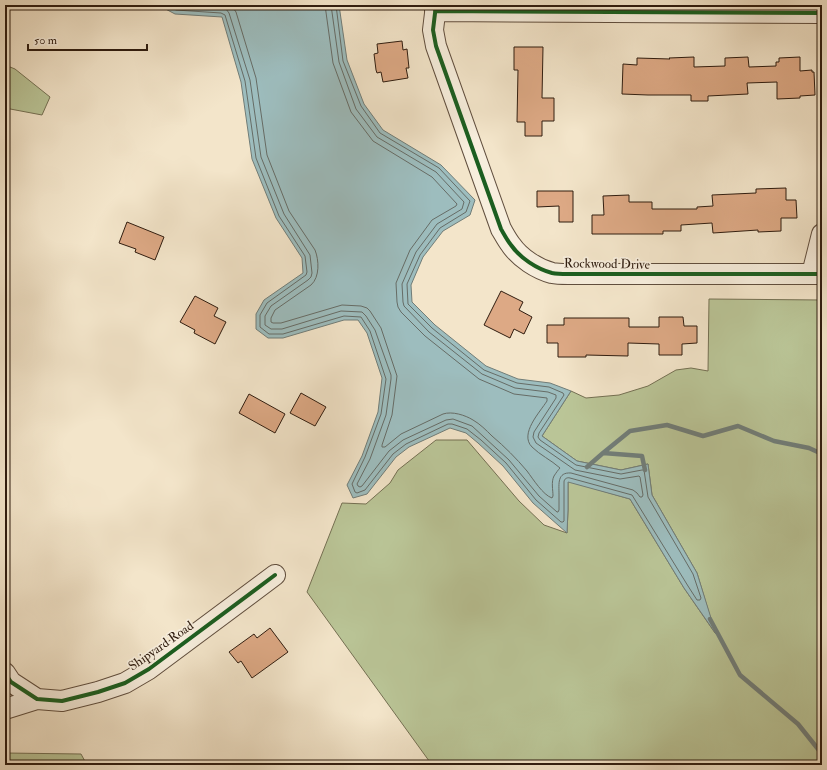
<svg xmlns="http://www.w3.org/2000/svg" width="827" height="770" viewBox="0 0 827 770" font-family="'IM FELL Double Pica',serif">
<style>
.green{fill:#bac597;stroke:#747053}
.water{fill:#9dbdbe;stroke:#717d78}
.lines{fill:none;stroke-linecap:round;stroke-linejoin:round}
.shore{stroke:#666c66;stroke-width:1}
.stream{stroke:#717d78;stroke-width:4.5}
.building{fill:#dda985;stroke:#2f1c0f}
.minor-casing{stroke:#604e3e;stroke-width:22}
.minor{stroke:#f7eedd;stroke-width:20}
.cycleway-casing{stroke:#f7eedd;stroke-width:6}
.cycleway{stroke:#1b5e20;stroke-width:4}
.labels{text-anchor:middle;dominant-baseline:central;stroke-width:3.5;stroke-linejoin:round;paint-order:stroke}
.street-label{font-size:13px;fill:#2f1c0f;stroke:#f7eedd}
</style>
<rect width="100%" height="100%" fill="#f3e5ca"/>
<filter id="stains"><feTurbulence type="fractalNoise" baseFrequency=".005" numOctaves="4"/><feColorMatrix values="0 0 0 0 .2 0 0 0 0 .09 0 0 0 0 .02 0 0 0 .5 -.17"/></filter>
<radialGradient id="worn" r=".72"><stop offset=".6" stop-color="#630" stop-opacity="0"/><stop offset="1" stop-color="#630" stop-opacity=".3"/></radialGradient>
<path class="green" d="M5,65l10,4 35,28 -8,18 -37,-7z
M709,299l113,1v465h-390l-125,-173 35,-89 24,1 24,-21 8,-13 38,-30h31l52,61 25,24 23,8 1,-23v-29l62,18 54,89 31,45 -18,-60 -45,-78 -4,-31 -27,6 -44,-9 -35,-25 29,-45 15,7 33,-3 29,-9 28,-16 15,-2 17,3z
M5,753l76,1 6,11h-82z"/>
<path class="water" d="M158,5h181l8,55 17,44 19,26 58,35 34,35 -5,15 -27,16 -20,26 -12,28 1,17 23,23 51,41 32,13 32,4 21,8 -29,45 35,25 44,9 27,-6 4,31 45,78 19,61 -32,-46 -54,-89 -62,-17v28l-1,23 -34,-30 -30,-37 -25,-23 -12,-10 -16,-5 -41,19 -13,10 -29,37 -14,4 -6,-13 15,-29 16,-44 4,-34 -15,-45 -9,-13h-14l-61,18h-15l-12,-9v-15l8,-14 39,-27 -1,-15 -26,-40 -24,-59 -11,-77 -19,-65 -47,-3z"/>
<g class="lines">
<path class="shore" d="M166,5l10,5 45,3 4,2 20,66 11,77 23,58 26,40 2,16 -1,3 -39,28 -7,12v12l9,7h14l61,-18 17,1 9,14 16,48 -5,35 -16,43 -13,27 3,8 2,1 8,-3 28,-36 13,-10 42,-20h4l15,5 14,11 25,23 30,37 25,22h2l1,-1v-39c0,-3 3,-5 6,-4l62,17 56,91 9,14h3l1,-2 -8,-24 -45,-77 -4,-27h-2l-21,4 -45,-9 -36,-25 -2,-3 1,-4 25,-38 -1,-2 -14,-6 -32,-4 -33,-13 -52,-42 -24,-24 -1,-20 13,-29 20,-27 26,-16 4,-11 -31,-33 -59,-35 -19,-27 -18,-45 -7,-56
M177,5l45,3 4,1 3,4 21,67 11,77 23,57 26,41 2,18 -1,4 -3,3 -37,26 -6,10v9l6,4h11l59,-18 21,1 4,4 9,14 16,45v4l-5,36 -16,44 -13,25 1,2 2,1 2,-1 27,-35 14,-11 43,-20 7,-1 19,7 37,34 30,36 18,16h1l1,-2c0,-5 0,-11 0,-16 0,-10 -2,-22 12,-21l62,17 4,3 3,4h2l1,-2 -3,-18 -1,-1 -19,3 -45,-9 -39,-27 -3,-6 1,-5 22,-34v-3l-8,-3 -33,-4 -33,-14 -53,-42 -25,-26 -1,-4 -1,-18 14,-32 21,-28 25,-15 2,-7 -28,-30 -59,-35 -21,-28 -17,-47 -8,-57
M231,5l5,7 20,66 11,77 22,56 26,39c4,10 5,27 -4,35l-36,25 -4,8v4l2,1h8l61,-18 19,1 6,2 3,3 11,17 16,48 -5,39 -10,30v2h3l16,-13 42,-20c9,-3 22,1 30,6 7,4 13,10 19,16 13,11 24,22 35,35 6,8 16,24 25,27l1,-2c0,-6 -2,-14 1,-20 2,-3 4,-6 6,-8 -9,-8 -20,-13 -28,-21 -13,-13 8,-35 15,-46v-3l-33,-4 -35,-15 -54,-43 -24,-24 -3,-5 -1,-5 -1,-19 14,-33 22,-30 24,-14 1,-2 -25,-27 -59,-36 -22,-29 -18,-49 -8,-58"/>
<path class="stream" d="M603,453l27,-22 37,-6 36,11 35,-10 36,15 35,7 13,6
M587,467l16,-14 39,3 3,14
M710,619l30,56 58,49 24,30"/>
</g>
<path class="building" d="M402,41l1,9 4,-1 2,19h-3l2,10 -25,4 -2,-10 -4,1 -1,-3 -2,-16 4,-1 -1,-9z
M514,47h29l-1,51h12v23h-12v15h-17v-14h-8l1,-52h-4z
M694,57v10l31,-1v-8l23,-1 1,10 27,-1v-4h3v-4l21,-1v14l12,-1v2h2l1,23 -15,1v2l-23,1v-17l-30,1 1,11 -40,2v5h-17v-6h-43l-26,-1 1,-30 14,1v-7l33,1 -1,-1z
M786,188v12h10l1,18h-16v13l-23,1v-2l-45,3 -1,-10 -31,2v6h-18v3h-71v-19h12l-1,-19 26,-1v7h23v7h45v-2l16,-1 -1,-11 44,-2v-4z
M537,191h36v31h-14v-16l-22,1z
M127,222l37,15 -9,23 -20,-8 1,-3 -17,-6z
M501,291l22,11 -4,8 13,7 -8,17 -10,-5 -4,9 -26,-13z
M195,296l23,12 -4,8 12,6 -11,22 -21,-11 1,-3 -15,-8z
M659,317h24l1,9h13v17l-15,1v11h-23v-11l-31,-1v13l-42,-1v2h-28v-14h-11v-18h17v-7h65v9h30z
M301,393l25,14 -11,19 -25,-13z
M249,394l36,20 -10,19 -36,-20z
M270,628l18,24 -36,26 -11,-17 -3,2 -9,-11 25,-18 3,4z"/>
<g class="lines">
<g class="minor-casing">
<path id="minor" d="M436,5l-3,25 3,16 65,183c3,5 6,11 10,16 9,13 26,24 41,28 5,1 11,1 16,1h254
M435,11l387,2
M812,274l10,-40
M5,673l6,9 26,17 25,2 36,-9 27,-9 24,-14 126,-94
M5,709l32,-10"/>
</g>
<use href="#minor" class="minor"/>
<g class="cycleway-casing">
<path id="cycleway" d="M436,5l-3,25 3,16 65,183c3,5 6,11 10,16 9,13 26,24 41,28 5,1 11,1 16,1h254
M435,11l387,2
M5,673l6,9 26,17 25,2 36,-9 27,-9 24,-14 126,-94"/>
</g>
<use href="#cycleway" class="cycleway"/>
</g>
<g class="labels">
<g class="street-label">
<text transform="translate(607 264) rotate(1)">Rockwood Drive</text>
<text transform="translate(161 646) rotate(-35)">Shipyard Road</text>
</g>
</g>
<rect width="827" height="770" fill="none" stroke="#f3e5ca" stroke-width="20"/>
<rect x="6" y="6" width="815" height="758" fill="none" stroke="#2f1c0f" stroke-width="2"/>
<rect x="10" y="10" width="807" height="750" fill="none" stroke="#2f1c0f"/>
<path d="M28 44v6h119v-6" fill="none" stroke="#2f1c0f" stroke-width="2"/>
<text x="34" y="44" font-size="12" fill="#2f1c0f" stroke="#f7eedd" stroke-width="3" paint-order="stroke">50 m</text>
<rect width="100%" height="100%" filter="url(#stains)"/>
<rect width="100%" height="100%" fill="url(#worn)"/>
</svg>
